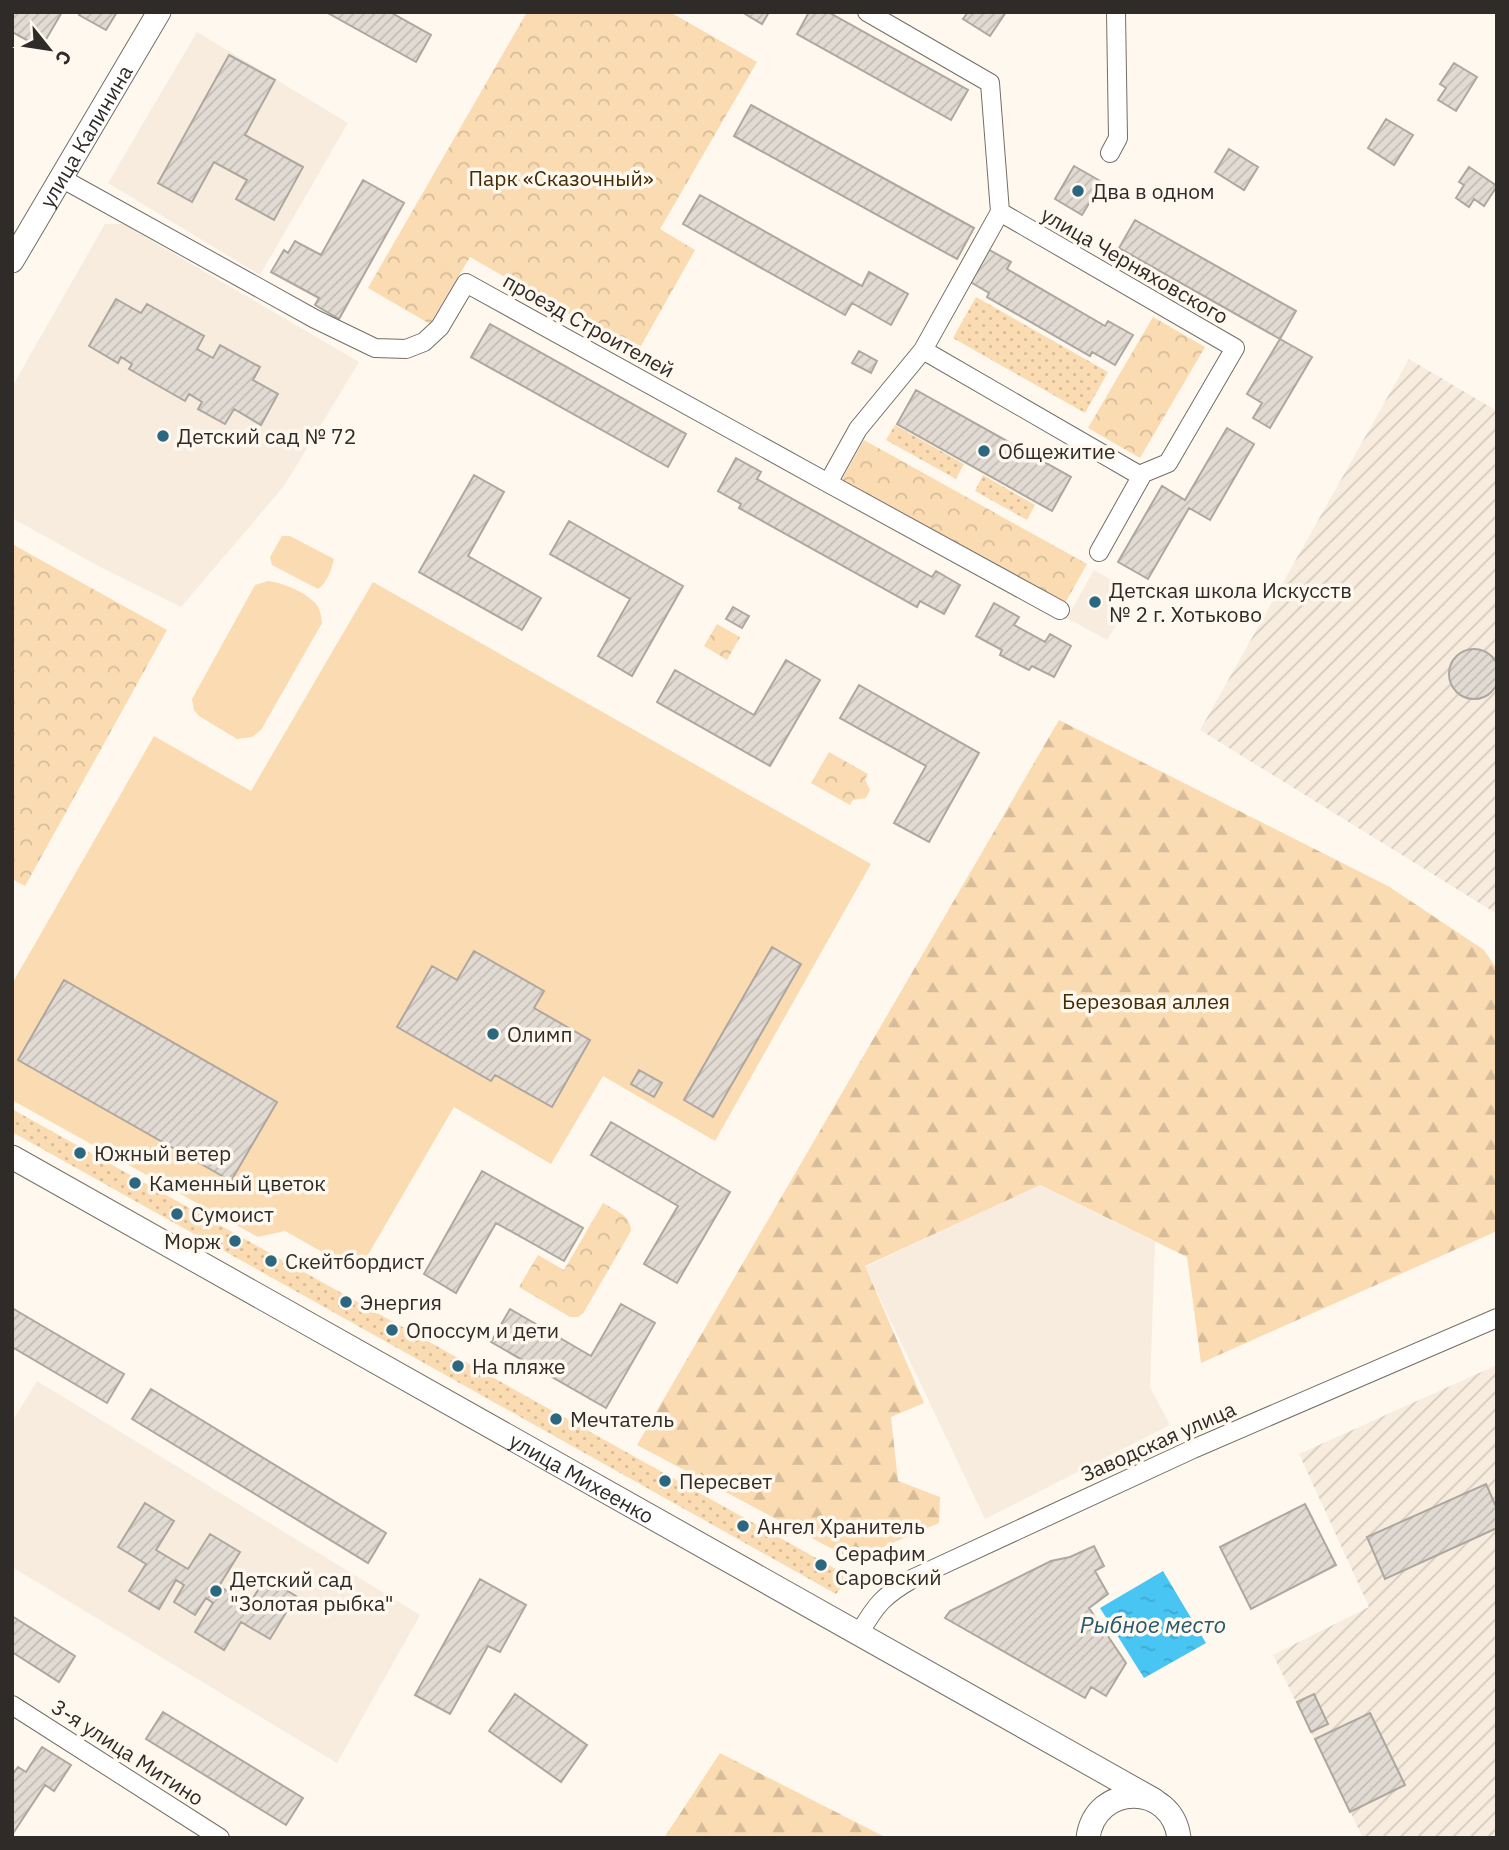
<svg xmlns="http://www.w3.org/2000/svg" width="1509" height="1850" viewBox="0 0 1509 1850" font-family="'IBM Plex Sans',sans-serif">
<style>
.built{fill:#f7ecdd}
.industrial{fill:url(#industrial-furrows)}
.grass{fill:url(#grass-dots)}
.forest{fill:url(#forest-firs)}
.park{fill:url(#park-crowns)}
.pitch{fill:#fadbb2}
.water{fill:url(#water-ripples)}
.building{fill:url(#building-hatch);stroke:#ada79f;stroke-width:2}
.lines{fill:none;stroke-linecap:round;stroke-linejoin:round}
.minor-casing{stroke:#746e67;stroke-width:20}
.tertiary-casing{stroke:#746e67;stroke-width:25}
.minor{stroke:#fff;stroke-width:18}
.tertiary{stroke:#fff;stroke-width:23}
.poi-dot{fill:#2b687f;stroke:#fff8ef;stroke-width:2.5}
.labels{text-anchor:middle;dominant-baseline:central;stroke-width:7;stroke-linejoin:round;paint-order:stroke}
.street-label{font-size:21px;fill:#2e2b28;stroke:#fff8ef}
.park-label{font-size:21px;fill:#432b04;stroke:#fff8ef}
.poi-label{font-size:21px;fill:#2e2b28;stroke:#fff8ef;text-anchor:start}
.water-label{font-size:23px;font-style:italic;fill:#26586c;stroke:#fff8ef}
</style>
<defs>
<pattern id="industrial-furrows" width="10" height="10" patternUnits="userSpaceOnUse" patternTransform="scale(1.75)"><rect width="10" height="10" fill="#f7ecdd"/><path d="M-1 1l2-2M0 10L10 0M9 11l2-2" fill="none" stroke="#d4cbbe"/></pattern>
<pattern id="grass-dots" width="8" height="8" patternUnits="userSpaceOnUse" patternTransform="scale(1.75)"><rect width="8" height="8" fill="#fadbb2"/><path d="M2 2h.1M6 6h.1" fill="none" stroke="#d7bc99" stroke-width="1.8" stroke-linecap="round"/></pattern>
<pattern id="forest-firs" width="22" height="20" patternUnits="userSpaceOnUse" patternTransform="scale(1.75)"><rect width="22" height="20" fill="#fadbb2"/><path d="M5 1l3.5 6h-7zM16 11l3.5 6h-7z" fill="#d7bc99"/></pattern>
<pattern id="park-crowns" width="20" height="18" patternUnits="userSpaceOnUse" patternTransform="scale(1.75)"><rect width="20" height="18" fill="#fadbb2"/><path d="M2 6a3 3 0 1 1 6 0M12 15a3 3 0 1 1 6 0" fill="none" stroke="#d7bc99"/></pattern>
<pattern id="water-ripples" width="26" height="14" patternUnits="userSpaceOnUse" patternTransform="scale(1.75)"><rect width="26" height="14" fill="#48c5f2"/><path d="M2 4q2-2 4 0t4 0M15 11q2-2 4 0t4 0" fill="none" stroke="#3fa9d0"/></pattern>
<pattern id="building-hatch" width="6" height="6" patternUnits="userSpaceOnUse" patternTransform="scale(1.75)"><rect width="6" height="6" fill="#e2dbd3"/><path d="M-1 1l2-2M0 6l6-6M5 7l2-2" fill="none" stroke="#c2bcb5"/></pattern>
</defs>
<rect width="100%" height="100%" fill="#fff8ef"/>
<path class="built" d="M197,32l151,91 -88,152 -152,-92z
M105,224h18l236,138 -75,124 -103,121 -81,-40 -88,-49v-131z
M1094,570l30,17 -17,30 10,6 -10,17 -40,-22z
M1039,1185l116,57 -5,145 20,38 -185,94 -120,-252z
M37,1381l383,234 -83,148 -325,-196v-145z"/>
<path class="industrial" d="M1409,359l88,52v503l-297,-184z
M1497,1365v473h-134l-90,-183 96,-48 -70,-153z"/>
<path class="grass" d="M976,297l132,75 -23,41 -132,-75z
M895,425l69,39 -8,15 -70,-39z
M983,475l52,30 -8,15 -52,-29z
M12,1109l838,468 -14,17 -824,-462z"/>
<path class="forest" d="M1059,720l329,166 96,64 13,19v262l-296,132 -14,-106 -147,-72 -175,81 59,137 -33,14 7,64 42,16 -1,26 -86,37 -216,-115z
M720,1753l167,85h-223z"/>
<path class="park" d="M527,12h143l87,50 -97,167 35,21 -58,103 -167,-96 -40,67 -62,-36z
M1153,317l52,30 -65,111 -52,-30z
M864,440l223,124 -23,41 -223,-124z
M12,544l155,86 -142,256 -13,-7z
M717,624l23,13 -13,23 -23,-14z
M829,752l39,22 -3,5 5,11 -4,8 -13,2 -3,5 -39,-22z
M603,1203c13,8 28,12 28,28l-47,81 -6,5h-8l-51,-30 19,-32 26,15z"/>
<path class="pitch" d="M282,536h8l44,23c-2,10 -7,24 -16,30l-46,-24 -2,-8z
M268,581c15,2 35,10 46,21 6,5 7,13 8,21l-61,107 -9,7 -15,2 -38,-23 -5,-6 -2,-11 63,-114z
M373,582l498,282 -156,277 -112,-65 -52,88 -97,-57 -96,165 -73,-41 -27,6 -246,-137v-116l142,-248 97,55z"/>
<path class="water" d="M1163,1571l43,72 -62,35 -44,-70z"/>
<path class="building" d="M13,12h49l-21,36 -29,-16z
M81,12h36l-11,18 -27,-15z
M326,12h64l41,23 -15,27z
M742,12h27l-7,12z
M809,12h19l140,78 -17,30 -154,-86z
M968,12h38l-16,24 -27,-17z
M229,55l46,25 -30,55 58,32 -29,53 -38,-21 11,-19 -33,-18 -22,40 -34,-19z
M1454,63l23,14 -21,34 -18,-11 8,-12 -6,-4z
M751,105l223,123 -17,31 -223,-123z
M1386,119l27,16 -19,30 -26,-17z
M1229,149l29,18 -14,23 -29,-18z
M1074,166l28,16 -20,33 -27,-16z
M1469,167l28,19 -13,20 -10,-7 -5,8 -13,-9 8,-13 -5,-3z
M363,180l41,23 -65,116 -24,-14 4,-7 -48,-26 13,-22 4,3 7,-12 26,14z
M700,195l162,91 7,-14 39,22 -17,31 -39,-22 -7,12 -162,-91z
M1135,220l161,91 -16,28 -161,-91z
M986,248l25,14 -4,7 98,57 3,-5 25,14 -18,30 -23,-13 -2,4 -103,-59 2,-4 -22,-13z
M116,299l25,14 6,-9 57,32 -7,13 16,9 7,-13 40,22 -7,13 25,14 -17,31 -27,-16 -9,15 -27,-15 4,-7 -13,-8 -4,7 -56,-32 3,-5 -11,-7 -3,6 -29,-17z
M490,324l196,110 -18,33 -197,-110z
M1280,339l32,18 -42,71 -17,-10 9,-15 -15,-9z
M859,351l18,10 -6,12 -19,-10z
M916,390l155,87 -19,34 -155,-87z
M1227,428l27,16 -44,76 -21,-12 -41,71 -30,-17 44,-76 23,14z
M736,458l25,14 -4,7 175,98 4,-6 24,14 -16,29 -24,-13 -3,6 -178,-99 2,-4 -23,-13z
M474,475l30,17 -36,64 73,42 -19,32 -103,-58z
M569,521l114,65 -51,90 -34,-20 32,-57 -80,-45z
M994,603l25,14 -5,8 31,17 5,-8 21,12 -17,31 -22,-11 -3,4 -29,-15 2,-5 -26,-14z
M733,607l16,9 -7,12 -16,-9z
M1449 674a25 25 0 1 1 50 0a25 25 0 1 1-50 0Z
M786,660l34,20 -50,86 -113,-64 18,-32 79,45z
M859,685l120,68 -50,89 -35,-19 32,-57 -86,-48z
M772,947l29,17 -88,153 -29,-17z
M474,951l70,40 -10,17 56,32 -38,67 -57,-32 -4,6 -94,-54 35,-61 25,14z
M64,980l213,122 -46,79 -213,-121z
M639,1070l23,13 -8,14 -23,-13z
M611,1122l119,70 -53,91 -33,-19 34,-58 -87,-51z
M482,1171l101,57 -19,33 -68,-38 -40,70 -32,-19z
M621,1304l34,19 -49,85 -115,-66 19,-33 81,47z
M12,1308l112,66 -17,29 -95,-56z
M151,1389l235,144 -18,30 -236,-144z
M1486,1484l11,25v19l-112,51 -18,-42z
M145,1503l29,18 -18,29 32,19 22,-35 30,18 -21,34 30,18 17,-26 30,18 -26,43 -29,-17 -17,28 -29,-18 18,-29 -7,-5 -11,17 -21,-13 10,-17 -8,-5 -17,29 -30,-18 17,-27 -28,-17z
M1305,1504l31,61 -85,44 -31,-62z
M1094,1546l10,20 -9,5 13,23 -19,14 37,55 -20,33 -15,-9 -6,11 -140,-80 5,-7 101,-50 19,-4z
M480,1579l46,26 -26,47 -12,-6 -38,68 -35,-19z
M12,1616l63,40 -16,26 -47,-30z
M515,1694l72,51 -26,37 -72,-51z
M1314,1694l14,30 -17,8 -14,-30z
M163,1712l140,86 -17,27 -140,-86z
M1370,1713l35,72 -55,27 -35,-73z
M42,1747l29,18 -17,26 -9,-6 -33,50v-60l6,-8 8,5z"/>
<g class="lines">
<g class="minor-casing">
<path id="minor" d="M867,12l123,71 10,129 235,136 -67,115 -29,12 -216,-125
M1110,153l8,-15 -2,-126
M61,178l254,141 60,29 31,1 18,-7 16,-15 26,-44 362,200 30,-54 65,-79 77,-138
M828,483l232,127
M1099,552l42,-75 -2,-2
M859,1634c17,-30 25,-39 55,-56l279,-129 304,-131
M12,1705l208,133"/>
</g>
<g class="tertiary-casing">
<g id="tertiary">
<path id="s1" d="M12,261l147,-249"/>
<path id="s2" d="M12,1157l1142,643"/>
<path d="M1088,1838c7,-55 84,-56 91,0"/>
</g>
</g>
<use href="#minor" class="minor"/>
<use href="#tertiary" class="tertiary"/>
</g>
<g class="poi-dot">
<circle cx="1078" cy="191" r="7"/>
<circle cx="163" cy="436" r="7"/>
<circle cx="984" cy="451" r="7"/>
<circle cx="1095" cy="602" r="7"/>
<circle cx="493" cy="1034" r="7"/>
<circle cx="80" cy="1153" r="7"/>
<circle cx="135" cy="1183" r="7"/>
<circle cx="177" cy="1214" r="7"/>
<circle cx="235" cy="1241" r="7"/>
<circle cx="271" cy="1261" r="7"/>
<circle cx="346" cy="1302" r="7"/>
<circle cx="392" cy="1330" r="7"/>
<circle cx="458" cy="1366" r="7"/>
<circle cx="556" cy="1419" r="7"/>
<circle cx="665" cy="1481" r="7"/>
<circle cx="743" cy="1526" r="7"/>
<circle cx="821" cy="1565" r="7"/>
<circle cx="216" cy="1591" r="7"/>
</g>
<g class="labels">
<g class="street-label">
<text stroke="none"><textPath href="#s1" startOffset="145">улица Калинина</textPath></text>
<text transform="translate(1135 265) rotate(30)">улица Черняховского</text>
<text transform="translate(589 325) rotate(29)">проезд Строителей</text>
<text transform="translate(1158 1441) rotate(-24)">Заводская улица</text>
<text stroke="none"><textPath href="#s2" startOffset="654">улица Михеенко</textPath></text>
<text transform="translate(128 1752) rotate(33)">3-я улица Митино</text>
</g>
<g class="park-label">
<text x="561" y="178">Парк «Сказочный»</text>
<text x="1146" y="1001">Березовая аллея</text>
</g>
<g class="poi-label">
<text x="1092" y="191">Два в одном</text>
<text x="177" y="436">Детский сад № 72</text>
<text x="998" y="451">Общежитие</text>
<text x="1109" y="590">Детская школа Искусств<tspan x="1109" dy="24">№ 2 г. Хотьково</tspan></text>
<text x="507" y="1034">Олимп</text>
<text x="94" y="1153">Южный ветер</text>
<text x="149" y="1183">Каменный цветок</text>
<text x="191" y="1214">Сумоист</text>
<text x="221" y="1241" text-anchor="end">Морж</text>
<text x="285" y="1261">Скейтбордист</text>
<text x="360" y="1302">Энергия</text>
<text x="406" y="1330">Опоссум и дети</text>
<text x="472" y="1366">На пляже</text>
<text x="570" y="1419">Мечтатель</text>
<text x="679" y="1481">Пересвет</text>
<text x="757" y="1526">Ангел Хранитель</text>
<text x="835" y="1553">Серафим<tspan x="835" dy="24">Саровский</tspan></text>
<text x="230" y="1579">Детский сад<tspan x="230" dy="24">"Золотая рыбка"</tspan></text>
</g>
<g class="water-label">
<text x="1153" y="1624">Рыбное место</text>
</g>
</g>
<rect width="1509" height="1850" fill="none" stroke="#2e2b28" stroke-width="28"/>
<g transform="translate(49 49) rotate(120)" stroke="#fff8ef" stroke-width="5" paint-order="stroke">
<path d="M0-5L12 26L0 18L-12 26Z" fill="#2e2b28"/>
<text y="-10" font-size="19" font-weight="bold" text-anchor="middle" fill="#2e2b28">С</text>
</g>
</svg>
